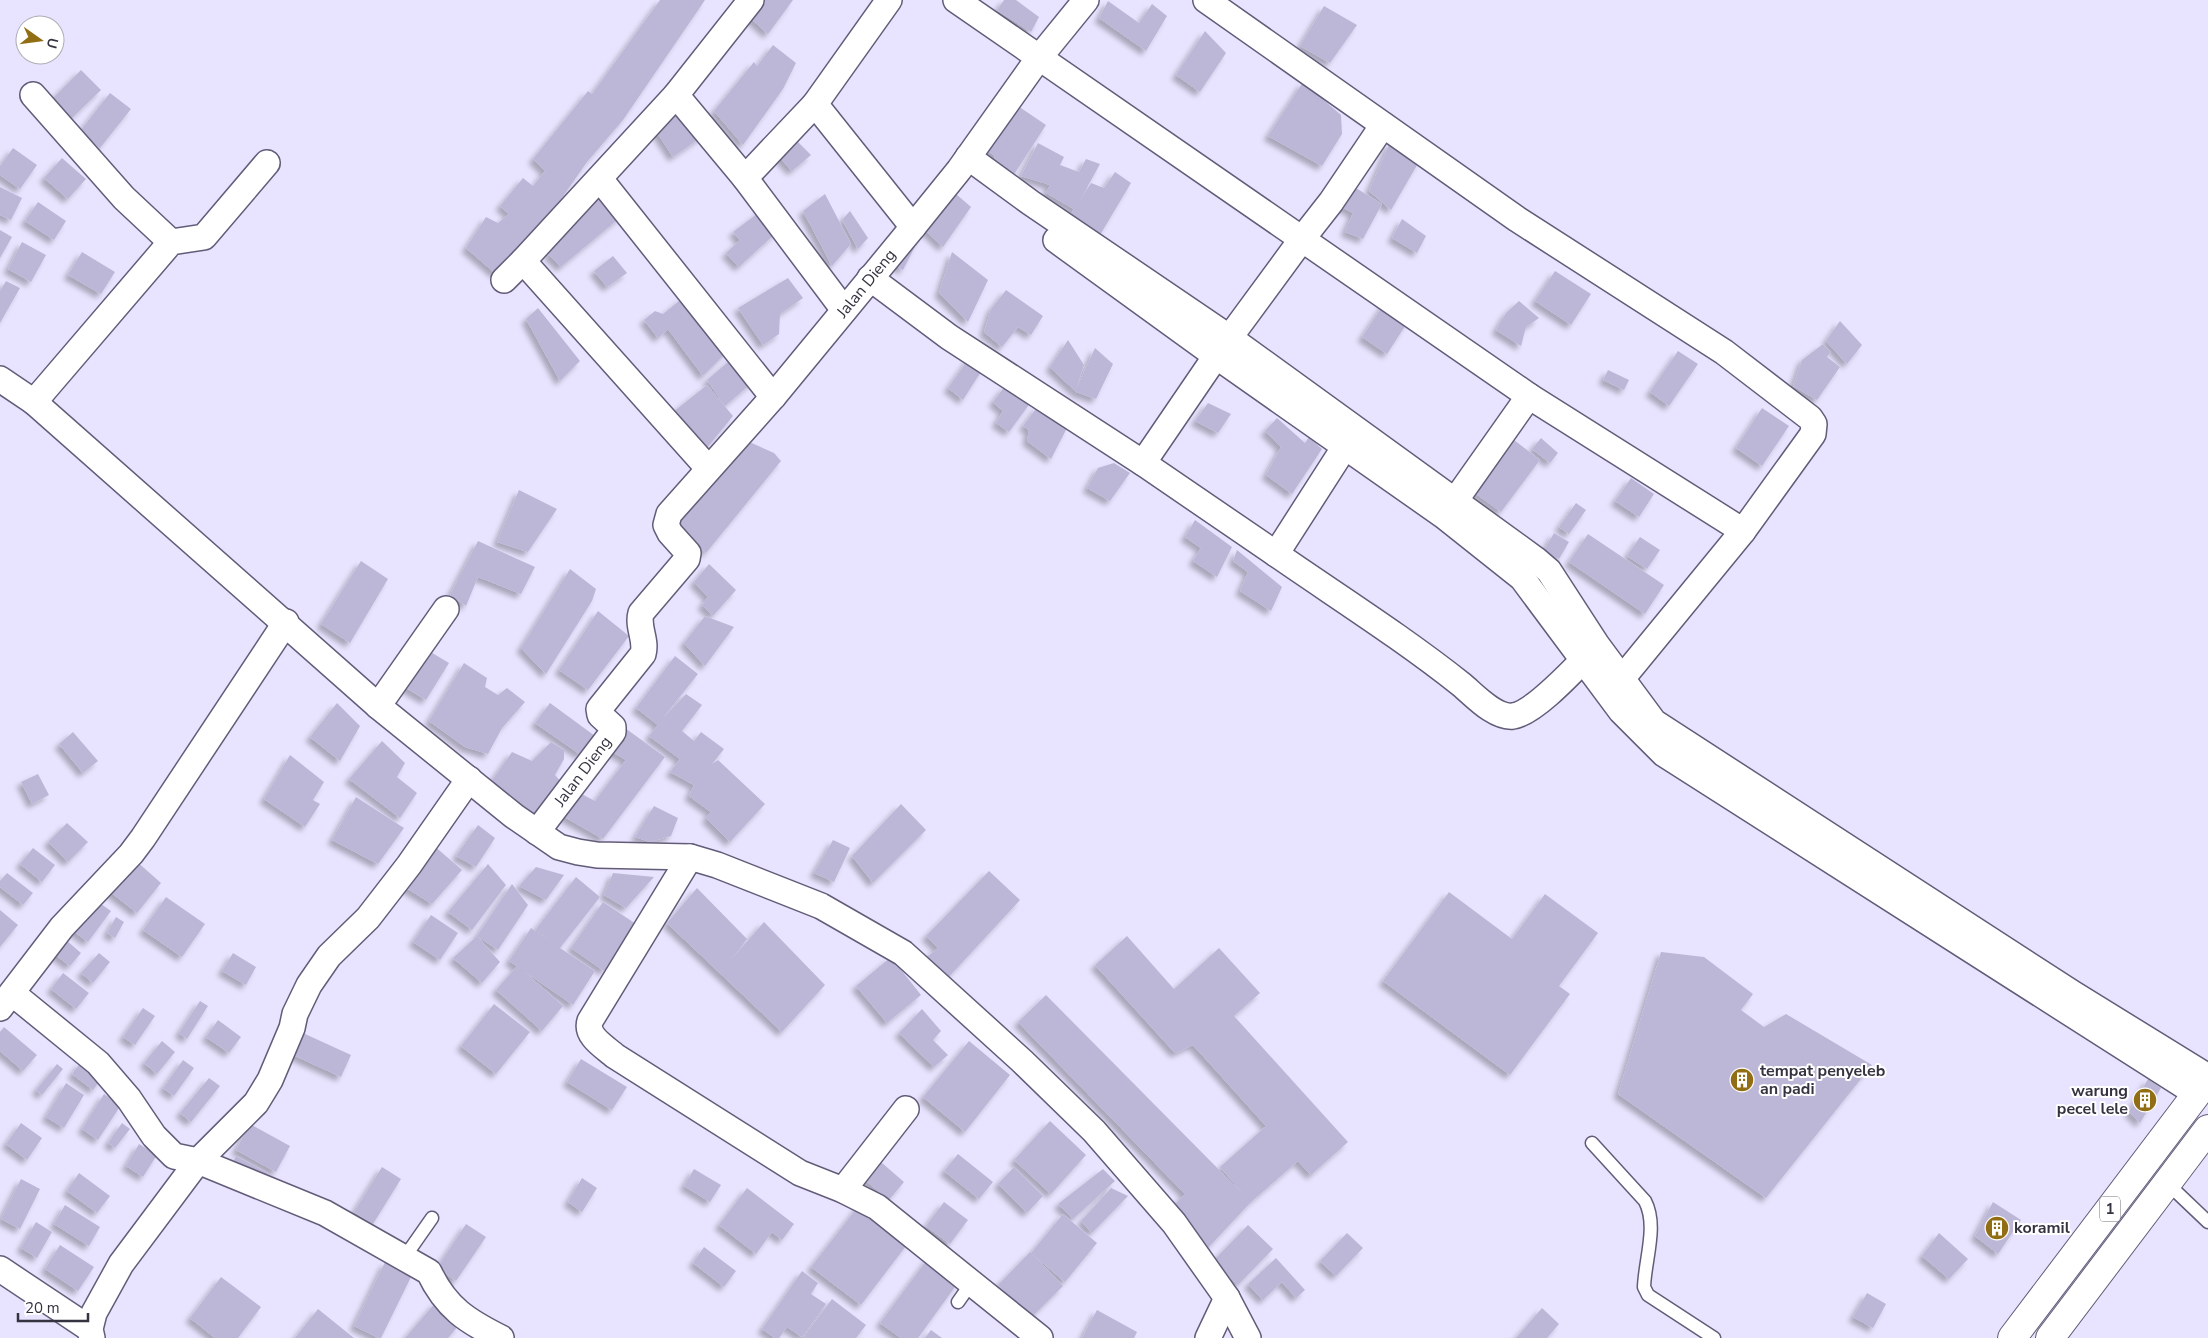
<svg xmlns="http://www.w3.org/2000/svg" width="2208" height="1338" viewBox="0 0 2208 1338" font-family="'Nunito Sans',sans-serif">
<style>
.building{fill:#bdb7d7;filter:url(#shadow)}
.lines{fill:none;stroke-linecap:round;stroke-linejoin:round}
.service-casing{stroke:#635c79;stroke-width:15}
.minor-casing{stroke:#635c79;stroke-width:28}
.trunk-casing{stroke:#635c79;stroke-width:30}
.service{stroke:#fff;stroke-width:12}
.minor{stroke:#fff;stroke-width:25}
.trunk{stroke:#fff;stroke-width:28}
.labels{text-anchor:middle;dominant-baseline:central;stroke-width:4;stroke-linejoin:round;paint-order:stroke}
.shield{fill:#fff;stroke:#727079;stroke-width:1}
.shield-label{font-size:15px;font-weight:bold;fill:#353340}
.street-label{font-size:16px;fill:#353340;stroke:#fff}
.poi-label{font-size:16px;font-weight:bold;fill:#353340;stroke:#fff;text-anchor:start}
</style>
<defs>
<filter id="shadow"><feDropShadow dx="-4.5" dy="4.5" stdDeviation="2.5" flood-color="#0004"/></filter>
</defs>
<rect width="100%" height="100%" fill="#e8e3fe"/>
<path class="building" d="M660,0h45l-82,120 -36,42 -30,43 -61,69 -30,-26 20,-31 12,6 11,-9 -9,-8 23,-28 10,8 12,-15 -12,-12 55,-68 4,3z
M759,0h34l-25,34 -21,-19z
M1004,0h12l23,17 -8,15 -34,-22z
M1108,1l31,22 13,-19 15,12 -21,35 -47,-33z
M1324,6l33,19 -27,38 -30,-17z
M1205,31l21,22 -26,39 -24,-17z
M773,45l23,18 -13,26 -40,56 -29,-34 40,-49 3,4z
M81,70l20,20 -33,32 -19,-20z
M1303,82l38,33 1,19 -20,32 -54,-30z
M110,93l21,16 -31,39 -20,-17z
M680,100l23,36 -30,21 -19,-29z
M1018,106l28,19 -33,51 -20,-13 2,-7 -8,-6z
M792,136l19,19 -19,16 -20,-22z
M1390,142l30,18 -29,50 -22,-19z
M1038,143l26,14 -4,8 19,7 7,-13 14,5 -21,38 12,-19 13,5 11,-16 16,11 -31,52 -30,-20 4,-6 -28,-16 4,-8 -29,-9z
M13,148l24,17 -17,24 -20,-14v-9z
M62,158l24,21 -18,20 -24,-21z
M941,181l30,26 -28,40 -19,-18 -21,41 -25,-15z
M1351,185l31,19 -19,35 -18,-7 8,-19 -15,-8z
M0,187l22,11 -11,22 -11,-5z
M601,189l21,27 -61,51 -13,-13z
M825,194l26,50 -19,22 -29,-55z
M38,202l28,19 -12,19 -29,-19z
M762,210l16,21 -39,36 -13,-14 14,-13 -7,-8z
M850,211l18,27 -10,11 -16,-29z
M1402,219l24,17 -9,17 -25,-15z
M0,230l12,7 -12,21z
M22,242l24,13 -15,27 -23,-13z
M82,252l33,20 -14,22 -33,-19z
M952,252l36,28 -20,42 -29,-29z
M613,256l14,17 -20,14 -13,-16z
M1555,271l36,23 -20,31 -36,-24z
M788,278l15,20 -23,16 -1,20 -16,11 -25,-37z
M6,281l14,7 -20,35v-32z
M1006,290l37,26 -12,19 -13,-8 -16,20 -18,-15 7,-23z
M684,297l44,54 -25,25 -35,-47 -10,9 -14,-18 11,-9 8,3z
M1386,301l25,16 -24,37 -25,-17z
M1519,301l20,17 -13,9 -5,19 -25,-16 10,-17z
M538,308l42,53 -20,20 -34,-62z
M1840,321l22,24 -15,19 -21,-23z
M1068,340l16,25 -8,24 19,-41 18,16 -17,35 -20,-7 -26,-25z
M1823,344l8,8 -4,5 13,10 -23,33 -24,-14 9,-26z
M1678,351l20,13 -29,42 -19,-14z
M735,356l19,25 -29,25 -18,-26z
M970,357l14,10 -21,33 -15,-12z
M1608,370l21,10 -5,10 -21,-10z
M707,385l26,31 -26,32 -34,-36z
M1005,386l26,16 -22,30 -13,-9 7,-12 -10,-9z
M1208,403l23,11 -13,19 -23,-12z
M1038,406l29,22 -16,31 -24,-18 2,-11 -6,-4z
M1762,408l27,18 -27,40 -26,-18z
M1277,418l28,25 4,-6 13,12 -30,45 -26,-19 15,-28 -16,-16z
M1541,438l17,15 -8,10 -18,-14z
M745,440l29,13 7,8 -75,92 -33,-30z
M1514,440l26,20 -39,52 -26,-19z
M1114,463l16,10 -20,28 -23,-13 11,-20z
M1631,478l23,16 -15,23 -24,-16z
M519,490l38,19 -29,43 -31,-10z
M1576,503l10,7 -17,24 -10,-7z
M1195,520l37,27 -15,30 -24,-16 8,-13 -16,-11z
M1554,533l15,9 -10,17 -15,-9z
M1588,534l76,51 -19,29 -76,-52z
M1640,537l20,13 -13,19 -20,-13z
M478,541l57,26 -14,27 -43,-17 -12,29 -16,-11z
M1237,550l45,37 -11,24 -31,-20 8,-19 -15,-11z
M361,561l27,18 -38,64 -29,-19z
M709,564l27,26 -23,26 -11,-11 6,-8 -14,-15z
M570,569l26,20 -4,12 -46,73 -25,-26z
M598,611l31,25 -41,54 -29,-20z
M705,616l29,11 -29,39 -21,-23z
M424,648l25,15 -23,37 -25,-15z
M675,656l23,18 -36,45 24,-25 16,11 -20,26 12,10 7,-9 23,17 -12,15 6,-4 47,44 -35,38 -24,-24 5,-6 -22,-16 5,-11 -24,-13 10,-13 -31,-23 9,-11 -22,-17z
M464,663l23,15 -2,9 13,8 9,-7 18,14 -23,26 -14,26 -23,-7 -36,-26z
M337,703l23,23 -20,35 -30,-24z
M550,703l45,33 -14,19 -46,-32z
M625,728l40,29 -62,82 -42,-24 15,-24 19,10 18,-24 13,-17 -17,-10z
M73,732l25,29 -15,12 -24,-29z
M382,741l23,22 -8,14 20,16 -17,25 -51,-39z
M551,742l13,8v9l-9,16 9,10 -29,41 -47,-40 24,-34 20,9z
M290,755l34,27 -11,18 7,4 -15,23 -41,-28z
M38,774l11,21 -17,9 -11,-22z
M356,797l48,31 -26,36 -46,-24z
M901,804l25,26 -53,53 -21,-27z
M654,806l24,12 -7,18 -21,6 -15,-5z
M67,823l21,19 -20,20 -20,-20z
M478,825l17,13 -19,29 -20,-11z
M833,840l17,8 -16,34 -20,-9z
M432,844l30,26 -30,34 -29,-18z
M33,848l22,17 -13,17 -22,-18z
M135,860l26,23 -24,30 -33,-26z
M488,864l18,21 -34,45 -24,-18z
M536,867l28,8 -18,25 -27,-14z
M989,871l31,29 -74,80 -23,-20 15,-12 -12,-12z
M7,873l26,20 -10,12 -23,-18v-6z
M613,873l41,4 -28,31 -22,-13z
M576,877l24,20 -40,51 35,23 -22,34 -49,-34 39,35 -21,25 -46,-41 21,-24 -8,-5 22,-33 17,11 -12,-10z
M512,884l16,21 -30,45 -21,-14 23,26 -18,21 -29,-25 24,-22z
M697,888l50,51 -17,22 34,-39 61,63 -43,47 -115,-109z
M1449,892l63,47 33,-45 53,39 -39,53 11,8 -60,81 -127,-94z
M166,897l39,27 -23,33 -39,-27z
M94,899l17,12 -23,31 -16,-12z
M603,902l33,22 -32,47 -33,-23z
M0,910l18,15 -18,22z
M431,915l27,18 -18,27 -27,-18z
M116,917l8,5 -9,16 -8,-5z
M1127,936l47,53 45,-41 41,45 -26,23 114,126 -37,33 -13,-14 -47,41 -44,47 -38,-39 16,-16 -167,-172 28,-27 199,201 -25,-29 46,-41 -73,-81 -18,8 -80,-88z
M66,940l15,13 -11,13 -16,-12z
M1661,952l43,5 49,37 -12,16 23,17 22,-13 86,51 -106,133 -148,-104z
M99,953l11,9 -17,21 -12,-10z
M233,953l23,14 -10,18 -24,-14z
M891,957l30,38 -34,28 -31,-37z
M63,973l26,20 -13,16 -25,-20z
M200,1001l8,5 -21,33 -8,-6z
M494,1004l36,28 -34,42 -35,-28z
M143,1008l12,8 -20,29 -12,-8z
M922,1009l19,22 -8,9 15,15 -14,12 -35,-34z
M218,1020l23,17 -12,16 -23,-16z
M4,1027l33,28 -14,16 -23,-20v-19z
M292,1028l59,27 -10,22 -59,-27z
M162,1041l13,11 -18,22 -13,-11z
M969,1041l41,34 -45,57 -42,-35z
M581,1059l46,28 -15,23 -45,-28z
M183,1060l11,8 -20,28 -11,-8z
M81,1062l21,16 -9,12 -21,-16z
M57,1064l6,5 -21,26 -6,-5z
M209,1078l11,8 -29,36 -11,-9z
M2148,1079l13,9 -21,35 -11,-11z
M66,1083l18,12 -20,33 -18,-11z
M104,1094l17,11 -23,35 -16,-11z
M1050,1121l36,34 -35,39 -37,-34z
M21,1123l21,15 -15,22 -21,-16z
M122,1123l8,6 -15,19 -7,-5z
M250,1124l40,22 -14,26 -40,-22z
M139,1144l18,11 -14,22 -17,-11z
M958,1154l35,28 -14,17 -35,-28z
M236,1156l32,17 -5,9 -32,-16z
M874,1156l30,26 -15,18 -30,-25z
M382,1167l19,12 -28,45 -19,-12z
M1014,1167l29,29 -16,17 -29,-29z
M694,1169l27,16 -11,17 -26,-16z
M1103,1169l12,12 -42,38 -15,-15z
M79,1173l31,23 -13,17 -30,-22z
M582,1178l15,10 -15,24 -14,-10z
M21,1179l19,10 -20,40 -19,-10z
M747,1188l47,36 -12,16 -10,-8 -16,22 -37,-29z
M1111,1188l17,8 -36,37 -11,-12z
M944,1202l24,18 -18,24 -24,-18z
M1993,1202l28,18 -23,34 -23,-18z
M860,1204l49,38 -48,63 -50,-38z
M65,1205l35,22 -11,19 -35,-22z
M1063,1214l34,29 -32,39 -34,-29z
M36,1222l16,10 -15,26 -16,-10z
M466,1224l20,13 -30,44 -19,-13z
M1248,1225l25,24 -35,36 -25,-24z
M1347,1233l16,15 -27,28 -16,-15z
M1939,1233l29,26 -19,20 -27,-23z
M60,1245l34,22 -16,24 -33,-22z
M704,1247l32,24 -12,16 -31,-24z
M1030,1252l33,34 -32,32 -33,-33z
M929,1257l31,23 -42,58h-17l-21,-15z
M1276,1258l29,32 -9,8 -14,-16 -19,18 -15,-16z
M385,1262l27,13 -31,63h-2l-25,-12z
M802,1271l16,12 -7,11 15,10 -24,33 -15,-10 -8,11h-4l-13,-9z
M221,1277l40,30 -23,31h-23l-25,-20z
M1867,1293l19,11 -13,24 -20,-11z
M832,1299l34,26 -10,13h-53z
M436,1302l23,23 -11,13h-43z
M1542,1308l17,16 -12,14h-31z
M318,1309l36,29h-59z
M1097,1310l40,22 -3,6h-52z
M931,1330l11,8h-17z"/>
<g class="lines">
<g class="service-casing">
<path id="service" d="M1592,1143l53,58c13,25 0,58 -1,86l4,8 66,43
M2167,1183l41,39
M404,1258l28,-40
M958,1302l14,-20"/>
</g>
<g class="minor-casing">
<g id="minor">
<path d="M956,0l573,396 214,135"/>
<path d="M1206,0l311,219 207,133 86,66 4,6 -1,10 -70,97 -132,161"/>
<path d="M33,95l91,103 47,44"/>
<path d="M676,95l69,83 99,132"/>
<path d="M815,104l98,123"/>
<path d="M968,157l63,46 199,135 305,221 14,12 48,74 57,77 418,271 136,84"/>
<path d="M745,178l70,-74 74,-104"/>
<path d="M600,179l173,218"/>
<path d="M1056,240l160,116 228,160 78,62 99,133 43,43 533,340"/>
<path d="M870,278l79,59 194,126 73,-107 86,-117 29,-37 52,-77"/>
<path d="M504,280l19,-19"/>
<path d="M0,379l34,23 344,304 136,110 45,31 19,5 19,3 93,2 27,8 104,41 82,47 119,108 72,70 80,92 53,75 21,40"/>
<path d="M34,402l137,-160 33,-5 63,-74"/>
<path d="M1143,463l133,91 68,-106"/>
<path d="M708,468l-185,-207 153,-166 75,-95"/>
<path d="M1445,515l84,-119"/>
<path d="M1276,554c62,43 127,84 186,131 13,11 33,33 51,31 22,-3 64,-50 81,-67"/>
<path d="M378,706l68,-97"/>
<path id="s1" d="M537,832l76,-100v-5l-13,-12 -1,-6 44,-55c4,-14 -6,-27 -2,-41l46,-54 1,-6 -18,-20 -4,-8 3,-11 104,-117 140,-170 46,-57 79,-111 48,-59"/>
<path d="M690,857l-100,164c-5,15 15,26 25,35l185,117 43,17 34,17 163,131"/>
<path d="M12,993l86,70 31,36 25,37 20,20 24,5 127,52 104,59c17,36 38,49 72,66"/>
<path d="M0,1008l62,-81 69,-73 12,-16 143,-216"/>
<path d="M843,1190l63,-81"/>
<path d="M0,1269l90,60"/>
<path d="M92,1338l-2,-9 4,-16 27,-49 77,-103 58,-58 14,-23 22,-52 3,-14 14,-29 20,-29 39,-38 41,-53 60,-86"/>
<path d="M1208,1338l19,-40"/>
</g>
</g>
<g class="trunk-casing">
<path id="trunk" d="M2012,1338l196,-259
M2050,1338l158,-209"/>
</g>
<use href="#service" class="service"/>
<use href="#minor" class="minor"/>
<use href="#trunk" class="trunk"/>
</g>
<defs>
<g id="building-disc" transform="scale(1.25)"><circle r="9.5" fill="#916d13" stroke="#fff"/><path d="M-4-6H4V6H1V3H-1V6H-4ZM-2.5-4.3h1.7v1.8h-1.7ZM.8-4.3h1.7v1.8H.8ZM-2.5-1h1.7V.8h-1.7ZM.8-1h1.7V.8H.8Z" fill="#fff"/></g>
</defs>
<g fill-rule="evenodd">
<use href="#building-disc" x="1742" y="1080"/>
<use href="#building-disc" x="2145" y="1100"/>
<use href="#building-disc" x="1997" y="1228"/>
</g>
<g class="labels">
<rect class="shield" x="2100" y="1196.5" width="20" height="25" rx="4"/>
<g class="shield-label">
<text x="2110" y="1209">1</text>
</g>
<g class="street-label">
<text stroke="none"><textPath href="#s1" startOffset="694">Jalan Dieng</textPath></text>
<text stroke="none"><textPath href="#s1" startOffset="76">Jalan Dieng</textPath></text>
</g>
<g class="poi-label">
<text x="1760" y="1071">tempat penyeleb<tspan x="1760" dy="18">an padi</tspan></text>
<text x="2128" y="1091" text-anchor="end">warung<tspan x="2128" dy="18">pecel lele</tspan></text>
<text x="2014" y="1228">koramil</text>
</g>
</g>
<g transform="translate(40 40) rotate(104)"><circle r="24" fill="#ffffff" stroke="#aeadb3"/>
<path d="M0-4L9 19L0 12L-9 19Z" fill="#916d13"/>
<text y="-8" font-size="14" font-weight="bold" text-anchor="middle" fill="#353340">U</text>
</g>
<path d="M18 1313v8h70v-8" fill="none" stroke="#353340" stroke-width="2.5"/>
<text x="25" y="1313" font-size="15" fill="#353340" stroke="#ffffff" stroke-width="4" paint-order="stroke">20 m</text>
</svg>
